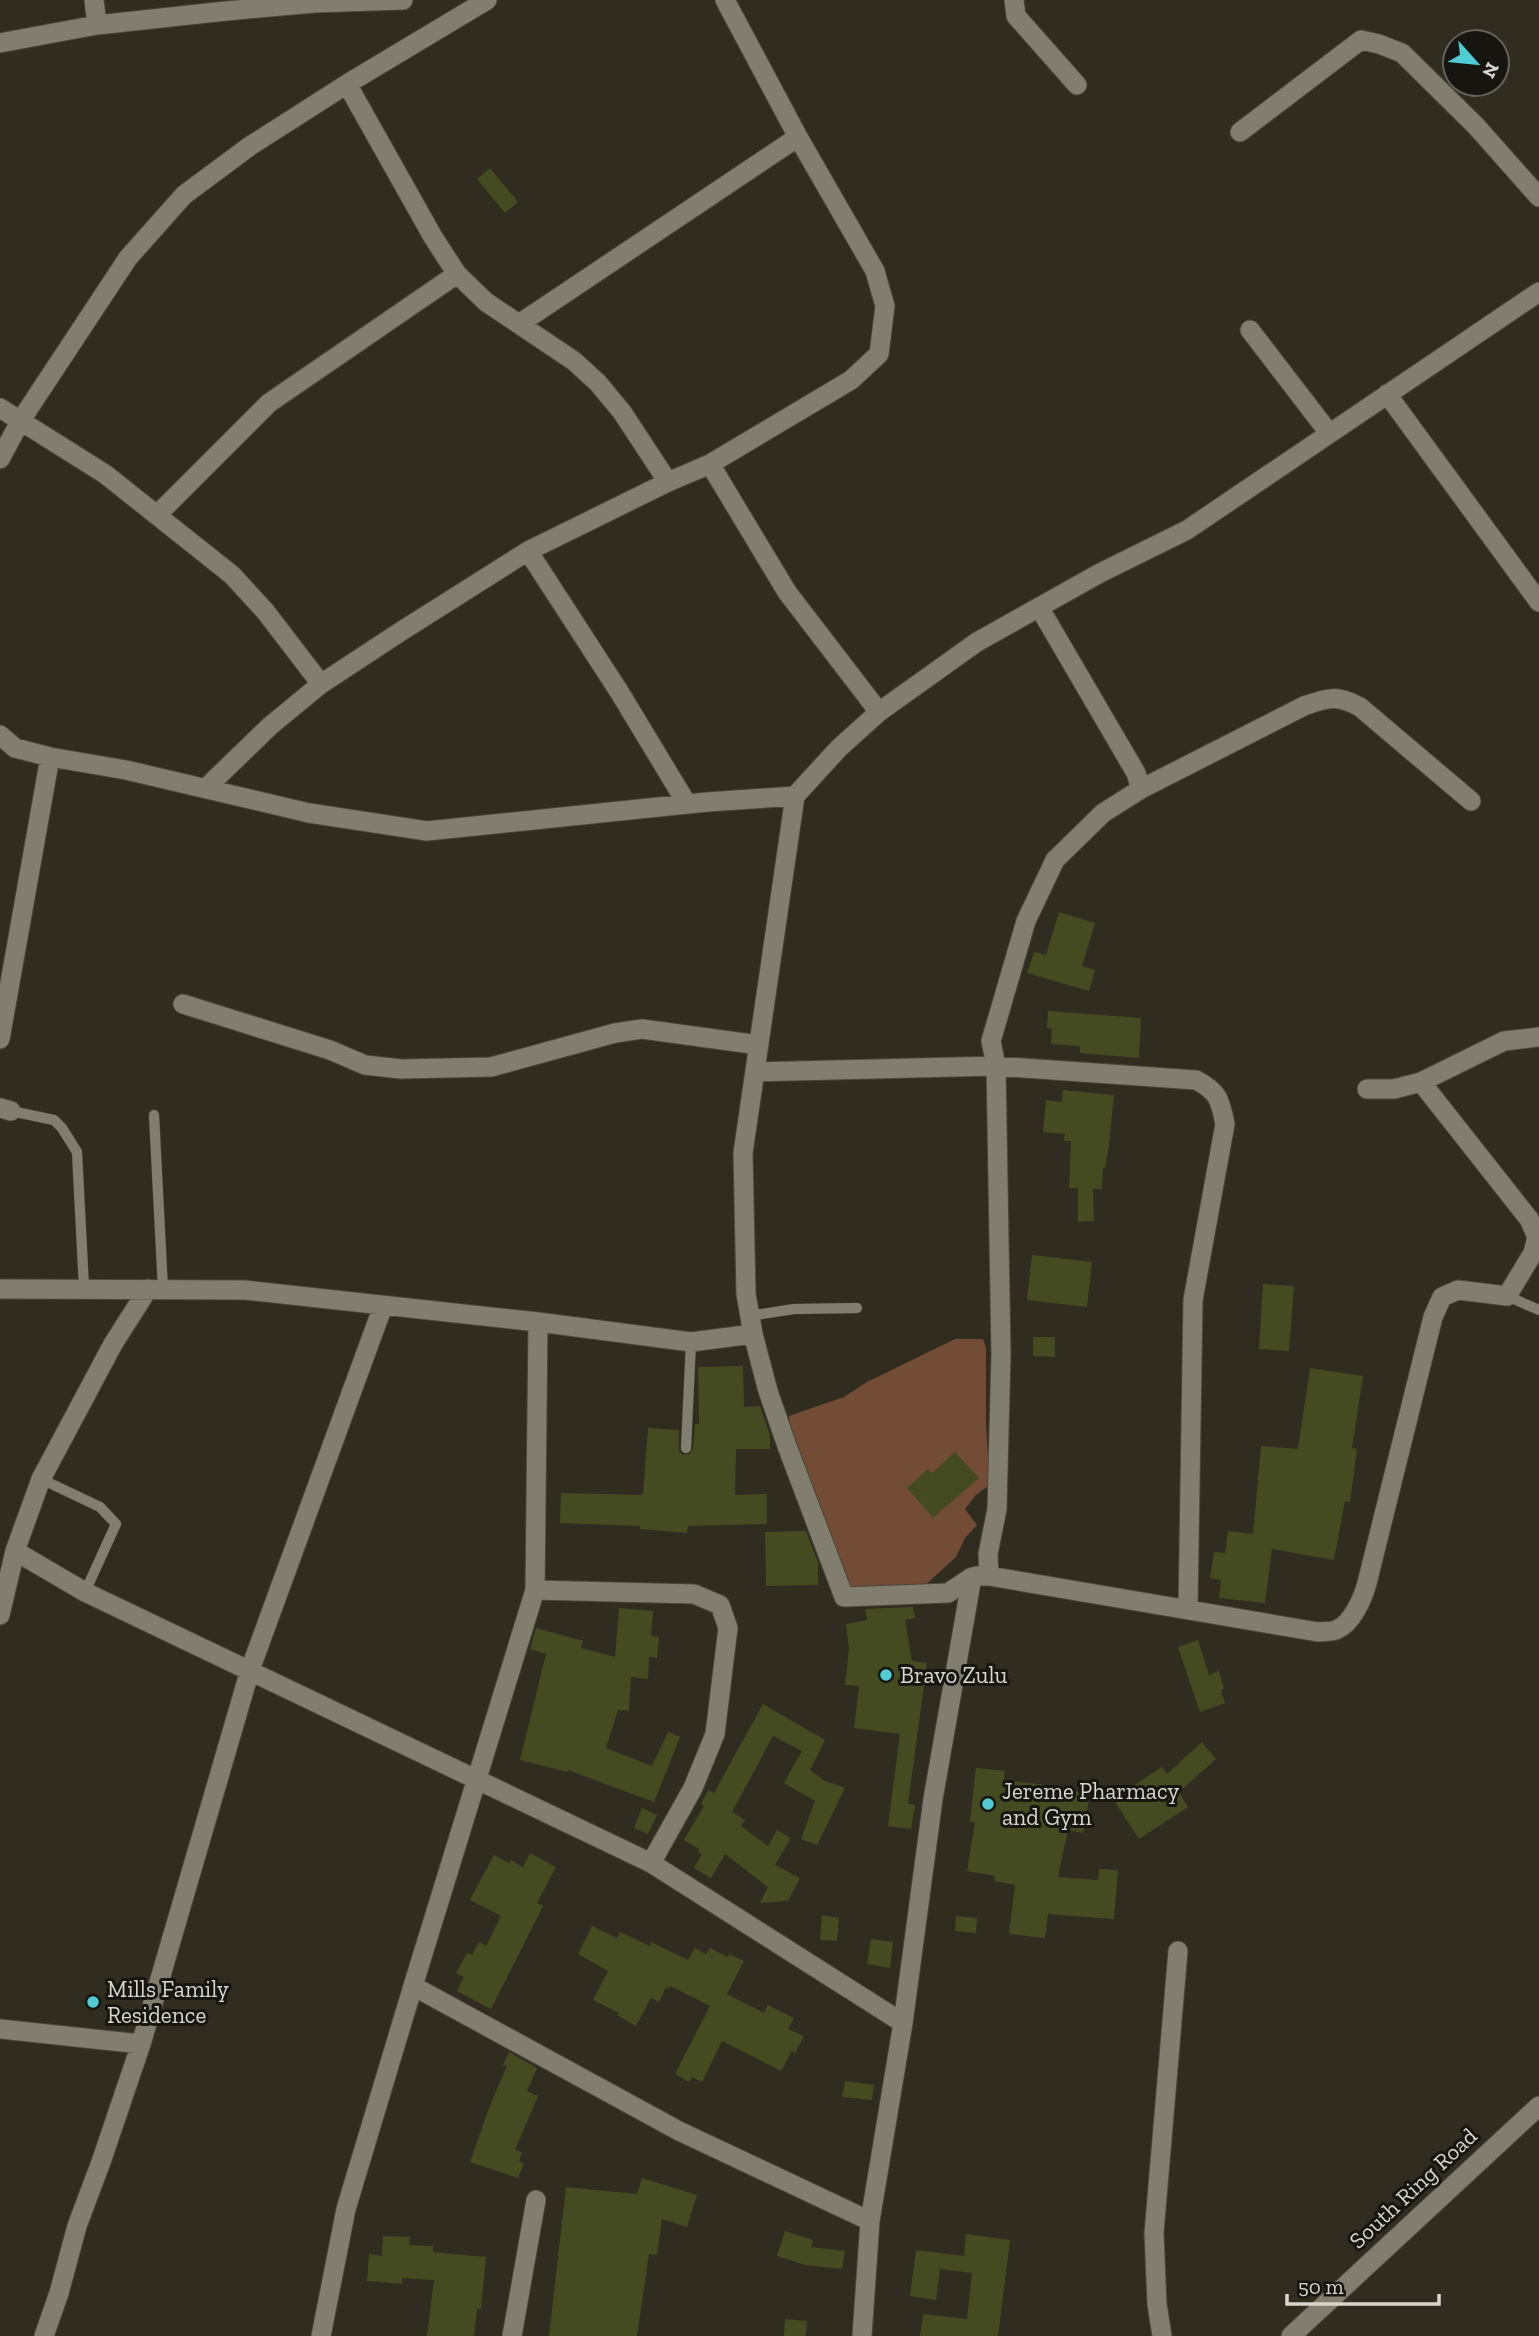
<svg xmlns="http://www.w3.org/2000/svg" width="1539" height="2336" viewBox="0 0 1539 2336" font-family="'Zilla Slab',serif">
<style>
.forest{fill:#724c35}
.building{fill:#454b21}
.lines{fill:none;stroke-linecap:round;stroke-linejoin:round}
.service-casing{stroke:#4a473c;stroke-width:11}
.minor-casing{stroke:#4a473c;stroke-width:21}
.service{stroke:#827e6f;stroke-width:10}
.minor{stroke:#827e6f;stroke-width:19}
.poi-dot{fill:#51ccd5;stroke:#16150f;stroke-width:2.5}
.labels{text-anchor:middle;dominant-baseline:central;stroke-width:6;stroke-linejoin:round;paint-order:stroke}
.poi-label{font-size:23px;fill:#d8d6ce;stroke:#16150f;text-anchor:start}
.street-label{font-size:23px;fill:#d8d6ce;stroke:#16150f}
</style>
<rect width="100%" height="100%" fill="#302c20"/>
<path class="forest" d="M955,1339h28l3,9v77l3,47 -2,15 -11,8 -11,14 12,16 -12,13 -9,19 -35,32 -76,2 -54,-147 -2,-28 55,-19 23,-15z"/>
<path class="building" d="M490,168l28,34 -13,11 -28,-34z
M1059,912l36,11 -13,43 13,4 -6,21 -62,-18 7,-21 12,3z
M1048,1011l93,7 -2,40 -59,-5v-7l-29,-2 1,-15 -5,-1z
M1063,1090l51,5 -5,50 -4,23h-2l-1,21h-9l1,32 -16,1v-34h-9l2,-47h-7l1,-7 -22,-2 3,-32 16,2z
M1032,1255l60,7 -5,45 -60,-7z
M1263,1284l31,2 -5,65 -30,-2z
M1033,1337h22v20l-22,-1z
M743,1366l1,41 16,-1 10,29v14h-34l-1,46 32,-1v30l-79,2 -1,7 -47,-4v-3l-80,-3 1,-30 82,2 5,-67 31,2v21l4,4 7,-1 3,-6 2,-24h4l-1,-57z
M1310,1368l53,8 -11,72 5,1 -7,53 -5,-1 -11,59 -62,-11 -7,54 -46,-5 2,-18 -11,-2 4,-26 11,1 3,-22 25,3 8,-88 37,3z
M955,1452l24,26 -46,40 -26,-30 21,-19 4,4z
M806,1531l12,31v23l-52,1 -1,-54z
M913,1607l2,11 -10,2 7,41 15,2 -19,141 7,1 -4,24 -23,-3 12,-92 -46,-6 5,-42 -14,-1 4,-37 -3,-24 21,-4 -2,-11z
M619,1608l34,3 -2,25 8,1 -2,21 -8,-1 -1,22 -17,-2 -2,34 -11,-1 -12,38 46,18 16,-34 12,5 -26,65 -86,-32 -1,2 -47,-12 26,-106 -16,-5 6,-21 47,13 -2,7 34,9z
M1198,1640l11,35 10,-4 5,18 -3,1 4,13 -25,9 -22,-65z
M763,1704l62,36 -15,30 13,10 22,8 -28,57 -16,-6 14,-38 -31,-18 18,-32 -29,-15 -41,76 13,8 -4,6 27,20 9,-16 14,8 -16,27 25,13 -12,23 -28,2 8,-16 -43,-33 -14,24 -17,-10 8,-14 -4,-2 1,-3 -15,-9 20,-34 -3,-2 7,-14 6,3z
M1202,1742l14,17 -37,33 9,15 -49,32 -26,-40 49,-32 5,7z
M976,1768l29,3 -1,9 41,5 45,9 -7,39 -15,-3 -10,47 40,3 1,-11 19,1 -4,49 -66,-5 -3,24 -36,-4 6,-49 -21,-4 1,-5 -28,-5 8,-49h-5z
M642,1808l15,7 -9,19 -14,-6z
M530,1853l26,14 -19,36 6,3 -52,103 -34,-18 7,-14 -8,-4 11,-20 5,2 7,-13 7,4 15,-30 -31,-16 24,-45 15,8 2,-3 12,7z
M822,1915l17,3 -2,23 -17,-1z
M956,1916l21,2 -1,15 -21,-2z
M592,1926l25,12 3,-6 30,14 1,-4 37,18 7,-12 11,6 4,-6 18,9 1,-3 15,7 -17,33 37,19 4,-8 26,13 -6,11 16,7 -9,17 -3,-2 -11,20 -59,-30 -20,41 -10,-5 -3,5 -14,-8 35,-68 -40,-20 -1,3 -3,-2 -7,15 -8,-4 -15,28 -19,-11 2,-2 -26,-13 15,-29 -30,-17z
M871,1939l22,3 -3,26 -23,-4z
M509,2052l28,16 -10,23 11,5 -23,54 7,2 -3,10 5,1 -6,15 -48,-16 19,-54 18,-42 -4,-1z
M845,2081l29,4 -2,15 -30,-3z
M642,2178l55,17 -10,32 -25,-8 -5,36 -8,-1 -12,82h-88l17,-149 71,7z
M785,2231l28,9 -2,7 34,4 -3,18 -37,-4 -28,-9z
M966,2234l44,6 -12,96h-78l3,-22 44,5 5,-46 -32,-4 -4,31 -26,-4 6,-46 48,6z
M383,2236l27,1 -1,8 24,1v6l53,5 -5,52h-4l-3,27h-47l7,-56 -32,-2v6l-35,-3 2,-27 13,2z
M785,2319l22,2 -1,15h-22z"/>
<g class="lines">
<g class="service-casing">
<path id="service" d="M11,1111l43,9 8,8 15,24 7,136
M154,1115l9,174
M1507,1296l32,14
M749,1316l45,-7 63,-1
M686,1448l5,-106
M41,1479l59,28 16,17 -31,68"/>
</g>
<g class="minor-casing">
<path id="minor" d="M94,0l3,25
M1014,0l2,16 61,69
M0,43l97,-18 129,-14 88,-8 89,-3
M347,84l86,153 24,37 29,28 88,59 24,22 24,29 46,70
M1240,132l121,-92 18,4 23,9 74,73 63,71
M519,324l279,-187
M1250,330l79,103
M1387,394l152,208
M0,408l105,66 127,101 33,36 56,73
M0,459l21,-39 107,-162 56,-63 66,-49 97,-62 140,-84
M710,464l77,128 92,120
M157,515l112,-112 188,-129
M528,551l92,142 67,111
M1039,607l97,166 5,16
M0,735l15,13 35,9 76,13 183,43 118,18 280,-29 88,-6
M206,788l64,-62 51,-42 79,-52 128,-81 140,-69 42,-18 141,-84 28,-26 6,-48 -10,-35 -77,-134 -73,-137
M183,1004l147,46 35,15 36,4 90,-2 124,-34 27,-4 117,16
M0,1039l50,-282
M755,1072l241,-6 200,14c23,12 24,20 29,44l-32,176 -5,308
M1367,1089h27l27,-7 83,-41 35,-4
M0,1108l11,3
M0,1289l245,1 293,32 153,20 62,-8
M15,1551l70,41 566,271 252,160
M976,1576h13l329,56c5,-1 13,0 18,-2 16,-6 27,-32 31,-47l66,-266 9,-20 16,-7 49,6 26,-43 4,-16 -8,-18 -108,-137
M989,1576l-1,-22 9,-45 4,-155 -5,-288 -5,-25 35,-120 29,-61 48,-47 38,-24 163,-83c25,-9 33,-11 56,1l111,94
M535,1590l159,4 26,11 8,23 -13,106 -22,54 -42,75
M0,1615l15,-64 26,-72 72,-135 35,-55
M413,1986l266,145 191,90
M0,2029l141,15
M44,2336l15,-43 18,-67 24,-64 40,-118 109,-374 133,-364
M321,2336l25,-127 67,-223 122,-396 3,-268
M512,2336l24,-136
M862,2336l8,-115 33,-198 30,-224 39,-222 -24,16 -104,4 -57,-151 -19,-55 -15,-57 -7,-40 -3,-141 52,-357 44,-48 40,-36 98,-70 123,-69 87,-43 352,-238
M1162,2336l-5,-32 -3,-71 24,-282
M1291,2336l248,-230"/>
</g>
<use href="#service" class="service"/>
<use href="#minor" class="minor"/>
</g>
<g class="poi-dot">
<circle cx="886" cy="1675" r="7"/>
<circle cx="988" cy="1804" r="7"/>
<circle cx="93" cy="2002" r="7"/>
</g>
<g class="labels">
<g class="poi-label">
<text x="900" y="1675">Bravo Zulu</text>
<text x="1002" y="1791">Jereme Pharmacy<tspan x="1002" dy="26">and Gym</tspan></text>
<text x="107" y="1989">Mills Family<tspan x="107" dy="26">Residence</tspan></text>
</g>
<g class="street-label">
<text transform="translate(1413 2188) rotate(-43)">South Ring Road</text>
</g>
</g>
<g transform="translate(1476 63) rotate(117)"><circle r="33" fill="#16150f" stroke="#64625b" stroke-width="2"/>
<path d="M0-5L12 26L0 18L-12 26Z" fill="#51ccd5"/>
<text y="-10" font-size="19" font-weight="bold" text-anchor="middle" fill="#d8d6ce">N</text>
</g>
<path d="M1287 2294v10h152v-10" fill="none" stroke="#d8d6ce" stroke-width="3.5"/>
<text x="1298" y="2294" font-size="21" fill="#d8d6ce" stroke="#16150f" stroke-width="5" paint-order="stroke">50 m</text>
</svg>
